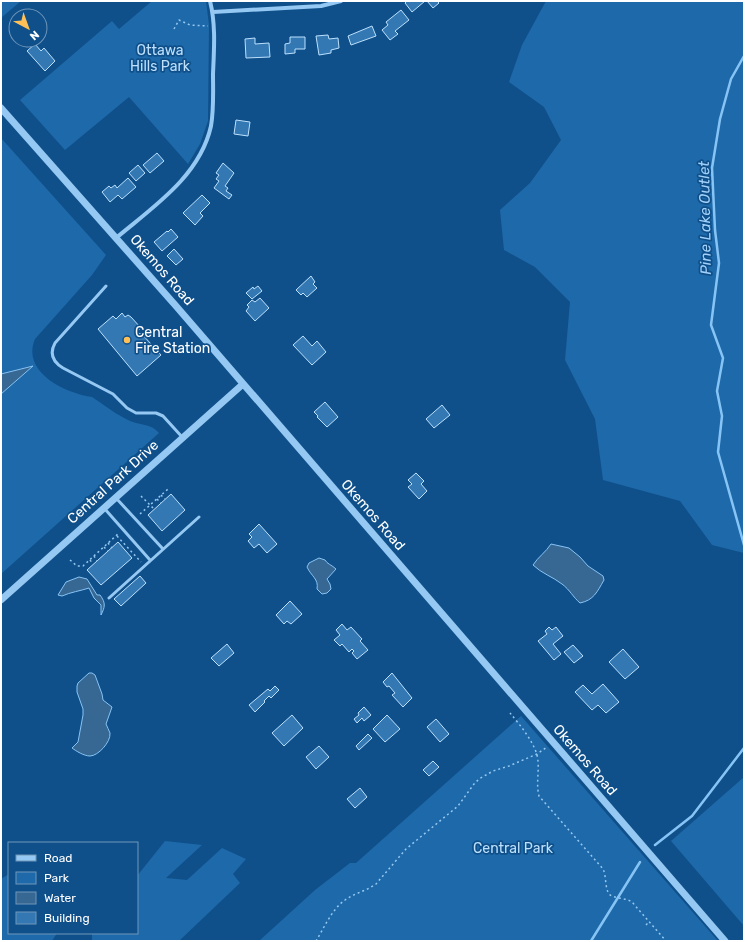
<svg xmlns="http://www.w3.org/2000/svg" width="745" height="942" viewBox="0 0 745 942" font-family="Rubik,sans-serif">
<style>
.green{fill:#1e69a9}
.water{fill:#376793;stroke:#87c4f6}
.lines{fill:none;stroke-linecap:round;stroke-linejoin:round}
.stream{stroke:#87c4f6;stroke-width:2.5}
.building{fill:#3378b3;stroke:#bce0fd}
.path{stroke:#95c8f2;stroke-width:1.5;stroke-dasharray:2 3;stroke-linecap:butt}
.service{stroke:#95c8f2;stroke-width:3}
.minor{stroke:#95c8f2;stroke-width:4}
.tertiary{stroke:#95c8f2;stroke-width:7}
.poi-dot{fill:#ffc057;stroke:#0f508b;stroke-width:1.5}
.labels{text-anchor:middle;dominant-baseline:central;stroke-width:3.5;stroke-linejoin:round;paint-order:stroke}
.park-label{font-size:14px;fill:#bce0fd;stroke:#0f508b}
.street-label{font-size:14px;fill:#fff;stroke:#0f508b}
.poi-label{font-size:14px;fill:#fff;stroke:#0f508b;text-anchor:start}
.water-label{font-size:15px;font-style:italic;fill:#a1d1fa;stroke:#0f508b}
</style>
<rect width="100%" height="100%" fill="#0f508b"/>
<path class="green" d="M1,1h20l-20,17z
M152,1h54l3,24 -1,96 -8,23 -12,20 -59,-67 -64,53 -45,-50 92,-79 7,8z
M546,1h198v552l-32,-8 -32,-44 -77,-21 -8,-61 -30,-59 5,-58 -35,-35 -31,-17 -4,-40 30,-27 31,-43 -17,-33 -35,-25 13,-37z
M1,138l105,117 -14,20 -57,64c-14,33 30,54 57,58 12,8 25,18 38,24 12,5 20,2 29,12l-158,141v-180l31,-28 -31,8z
M521,716l197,225h-459l56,-51 35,-27h6z
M744,777v149l-73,-85z
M165,841l37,4 -36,33 21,2 35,-32 24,11 -13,15 7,9 -61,58h-87v-8h45v-57z
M9,874v59h48l-5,8h-51v-62z"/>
<path class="water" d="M33,366l-32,28v-20z
M551,544l18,4 11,9 8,9 15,10 1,4c-7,12 -10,20 -24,23 -7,-6 -10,-13 -18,-19 -9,-7 -21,-11 -29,-19 5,-8 13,-13 18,-21z
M319,558l6,2c2,4 7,5 11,9l-9,10 3,5 1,5 -4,4 -5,1 -5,-5c2,-10 -6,-13 -10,-22l2,-4z
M79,577l8,2 10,16h3c6,8 5,12 1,20v-10l-7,-7 -5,-10c-9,3 -18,4 -27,8l-4,-1 8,-13z
M89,673h3l3,2 7,19 1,6 9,7 -6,17c1,3 3,6 4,9 1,9 -12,23 -20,23 -6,0 -14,-5 -18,-8l6,-6 5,-27v-6l-6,-17v-6l1,-3z"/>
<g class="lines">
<path class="stream" d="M744,56l-13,23 -11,40 -8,49 3,62 4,33 -8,62 12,33 -6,33 5,25 -4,36 26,93
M655,845l37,-29 52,-68
M591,941l49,-79"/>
</g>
<path class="building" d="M407,1h18l-13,11 -7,-9z
M427,1h10l2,2 -6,5z
M401,10l8,10 -14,11 3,3 -8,6 -8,-10 6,-5 -2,-3z
M372,26l4,10 -25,9 -3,-9z
M328,35l1,4 9,-1 1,10 -8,2v3l-12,2 -3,-19z
M290,37h15v12h-10v4l-10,1v-10l5,-1z
M255,38v6l14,-1 1,14 -24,1 -1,-19z
M35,44l6,7 3,-3 11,13 -10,10 -18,-20z
M236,120l14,2 -2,14 -14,-2z
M157,153l7,8 -14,12 -7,-8z
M223,163l11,10 -9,13 3,2 -2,3 6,4 -3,4 -15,-11 5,-7 -3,-2 3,-4 -3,-2z
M138,165l7,8 -9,8 -7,-8z
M128,178l8,9 -14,12 -4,-4 -8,7 -8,-10 7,-6 2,2 4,-3 2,3z
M202,195l8,8 -10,10 3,3 -8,9 -12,-12z
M171,229l7,8 -16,14 -8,-9 13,-11 1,1z
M174,249l9,10 -7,6 -9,-9z
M311,276l4,6 -2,2 4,4 -10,9 -4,-4 -2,2 -5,-5z
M258,286l4,5 -10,8 -6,-6 7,-6 1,2z
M260,298l9,10 -14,13 -9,-10 3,-4 -2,-2 5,-5 3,2z
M122,313l3,4 3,-2 3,2 10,11 -4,3 3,3 1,-1 20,22 -24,21 -39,-47 15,-13 3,3z
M303,336l9,10 5,-5 9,11 -14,13 -19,-20z
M325,402l13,15 -11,10 -10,-10 1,-1 -4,-4z
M442,405l8,10 -16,13 -8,-9z
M416,473l8,8 -3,3 6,7 -8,8 -11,-12 4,-3 -4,-4z
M171,494l14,16 -23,21 -14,-16z
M259,524l18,20 -10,9 -8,-9 -5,4 -6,-7 4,-4 -3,-3z
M118,542l14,16 -31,27 -14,-15z
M140,576l6,7 -25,23 -7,-7z
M290,601l12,13 -11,10 -4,-3 -3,3 -8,-9z
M342,624l5,6 4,-3 11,12 -2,2 8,9 -11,9 -5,-6 2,-2 -2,-2 -3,3 -7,-8 -2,2 -6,-6 6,-5 -4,-5z
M549,627l3,3 4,-3 7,9 -10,8 8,10 -7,6 -16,-19 9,-7 -2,-3z
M227,644l7,9 -15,13 -8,-8z
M573,645l10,11 -9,7 -10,-11z
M623,649l16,18 -14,12 -16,-17z
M392,673l20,25 -9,9 -11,-12 3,-2 -6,-7 -2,1 -4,-5z
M603,684l16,18 -13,11 -8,-8 -6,5 -17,-18 8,-7 9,9z
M275,686l4,4 -8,8 -2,-2 -5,5 1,1 -10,10 -6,-7 19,-16 2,2z
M364,707l7,8 -7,6 -2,-3 -5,5 -3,-4 5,-4 -1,-2z
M292,715l11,13 -19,18 -12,-13z
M387,715l13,14 -15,13 -12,-13z
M436,719l13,15 -9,8 -13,-15z
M368,734l4,4 -13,12 -3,-4z
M319,746l10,11 -13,12 -10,-12z
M433,761l6,6 -10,9 -6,-6z
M360,788l7,9 -12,11 -8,-9z"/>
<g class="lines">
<path class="path" d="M174,29l5,-9 11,5 18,1
M161,495l4,4
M141,496l13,13
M157,499l4,4
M140,514l28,-25
M117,536l24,26
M108,543l4,5
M104,547l4,4
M94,556l3,5
M70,560l7,6h6l36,-33
M90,560l3,4
M510,713c10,12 27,32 28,48 1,12 -2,23 1,35l64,73c4,7 1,24 9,27 7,3 14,2 20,6l34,39
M646,925l3,-3
M316,941c8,-13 16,-32 29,-41 10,-7 21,-9 31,-16l30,-35 52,-43 16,-22 5,-5 14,-8 16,-5 28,-12 10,-7"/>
<path class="service" d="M106,286l-51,57c-6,11 -2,19 8,25l50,26 14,14 9,5h20l7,3 20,22
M116,498l47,51
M104,508l46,52
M109,598l90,-81"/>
<path class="minor" d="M213,12l108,-6 20,-5
M116,238c37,-31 84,-62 95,-112 3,-17 2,-35 2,-52 1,-24 3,-49 -3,-73"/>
<path class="tertiary" d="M1,108l175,198 549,635
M1,600l242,-216"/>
</g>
<circle class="poi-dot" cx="127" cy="340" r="4"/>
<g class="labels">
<g class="park-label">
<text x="160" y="50">Ottawa<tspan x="160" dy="16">Hills Park</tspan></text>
<text x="513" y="848">Central Park</text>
</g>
<g class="street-label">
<text transform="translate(162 270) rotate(49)">Okemos Road</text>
<text transform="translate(113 482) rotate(-42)">Central Park Drive</text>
<text transform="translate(373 515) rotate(49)">Okemos Road</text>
<text transform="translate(585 760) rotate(49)">Okemos Road</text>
</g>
<g class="poi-label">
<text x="135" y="332">Central<tspan x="135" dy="16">Fire Station</tspan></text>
</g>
<g class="water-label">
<text transform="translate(705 218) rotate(-91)">Pine Lake Outlet</text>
</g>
</g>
<rect width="745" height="942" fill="none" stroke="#ffffff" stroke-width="4"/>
<rect x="8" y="842" width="130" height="92" fill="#0f508b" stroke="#6f96b9"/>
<rect x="16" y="855" width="20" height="6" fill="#95c8f2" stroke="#6f96b9"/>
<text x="44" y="862" font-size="12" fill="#ffffff">Road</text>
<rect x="16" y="872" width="20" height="12" fill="#1e69a9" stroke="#6f96b9"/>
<text x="44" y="882" font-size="12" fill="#ffffff">Park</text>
<rect x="16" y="892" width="20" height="12" fill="#376793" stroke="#6f96b9"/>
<text x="44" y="902" font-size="12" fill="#ffffff">Water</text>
<rect x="16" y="912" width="20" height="12" fill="#3378b3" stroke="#6f96b9"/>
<text x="44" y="922" font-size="12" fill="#ffffff">Building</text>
<g transform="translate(28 28) rotate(139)"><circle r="19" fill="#0f508b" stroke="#6f96b9"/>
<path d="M0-3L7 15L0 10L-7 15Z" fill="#ffc057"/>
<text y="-6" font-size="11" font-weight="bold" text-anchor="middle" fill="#ffffff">N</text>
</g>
</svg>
